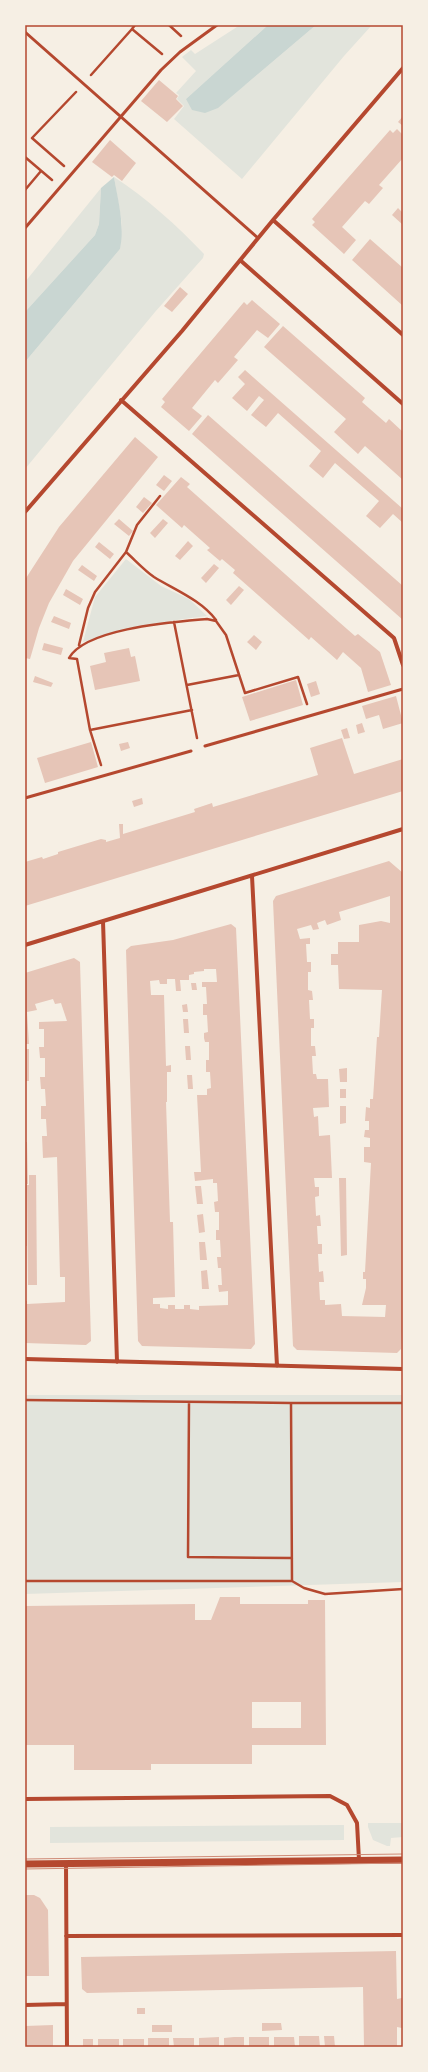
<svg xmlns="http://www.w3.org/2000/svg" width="428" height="2072" viewBox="0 0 428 2072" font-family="Lato,sans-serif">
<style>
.green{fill:#e2e4dc}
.water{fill:#c9d6d2}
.building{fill:#e6c5b7;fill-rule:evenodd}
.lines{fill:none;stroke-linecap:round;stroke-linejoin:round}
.path{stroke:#b5482f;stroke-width:2.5}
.service{stroke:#b5482f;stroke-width:3}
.minor{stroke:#b5482f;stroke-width:4}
.tertiary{stroke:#b5482f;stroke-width:7}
.tram{stroke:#cf8b77;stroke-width:1}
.neatline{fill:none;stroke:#b5482f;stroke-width:1.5}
</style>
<rect width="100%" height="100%" fill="#f6efe4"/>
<path class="green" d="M240,25h28l-82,74 59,-14 71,-60h56l-28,31 -102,123 -68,-60 10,-13 -7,-7 2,-4 -3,-2 20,-22 -14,-14 9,-7 4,4z
M114,177c33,21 63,49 90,77l-1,4 -48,54 -130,157v-107l95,-113 2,-25z
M101,188l-2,36 -4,11 -70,77v-30z
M126,559l35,27 28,13 18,17c-43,5 -83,13 -124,26l12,-45z
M25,1395h378v187l-378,12z
M368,1823h35v14l-12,1 -1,8h-3l-14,-6 -5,-13z
M344,1825v15l-294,3v-16z"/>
<path class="water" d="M268,25h48l-98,83 -13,5 -13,-3 -6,-11z
M114,177c4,24 11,48 6,72l-95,113v-50l70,-77 4,-11 2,-36z"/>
<path class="building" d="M159,80l19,16 -2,3 7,7 -16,16 -26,-21z
M403,116v10l-5,-4z
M397,129l6,6v23l-24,27 4,3 -14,16 -4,-3 -23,26 14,13 -12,14 -32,-29 3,-3 -3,-3 78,-89 3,3z
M110,140l26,23 -14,18 -8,-6 -2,2 -20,-15z
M398,208l5,5v12l-11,-10z
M370,239l33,29v38l-51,-46z
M180,287l8,7 -16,18 -8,-6z
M252,300l28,24 -12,14 -11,-8 -23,27 4,3 -20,23 -3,-3 -23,28 10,8 -13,15 -28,-24 4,-5 -3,-3 82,-97 3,3z
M283,326l82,72 -3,4 24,21 3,-4 14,13v48l-38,-34 -7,8 -24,-22 12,-13 -82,-72z
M245,370l158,139v14l-10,-9 -13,14 -14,-12 13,-15 -44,-38 -12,15 -14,-12 12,-15 -43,-38 -12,14 -15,-12 13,-15 -5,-4 -12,15 -15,-13 13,-14 -7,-7z
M208,415l195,171v34l-211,-186z
M135,437l23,20 -85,104 -24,42 -10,25 -9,31 -5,-1v-78l3,-5 31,-48z
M164,475l8,6 -8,10 -8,-6z
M181,477l9,7 -3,3 152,135 16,14 3,-2 22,18 11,33 -23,7 -7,-24 -18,-16 -6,8 -26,-23 -2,3 -76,-67 2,-3 -13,-11 -2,2 -13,-11 3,-2 -26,-23 -2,3 -26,-23z
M144,497l8,6 -9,10 -7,-6z
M119,519l14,12 -4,5 -15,-12z
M163,519l5,4 -13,15 -5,-5z
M188,541l5,5 -13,14 -5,-4z
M99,542l15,12 -4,5 -15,-12z
M214,564l5,4 -13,15 -5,-5z
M82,565l15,11 -3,5 -16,-11z
M239,586l5,4 -13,15 -5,-5z
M66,589l17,10 -3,6 -17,-10z
M54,616l17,7 -2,6 -18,-7z
M254,635l8,7 -6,8 -9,-8z
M44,643l19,5 -2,7 -19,-5z
M129,648l2,9 4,-1 5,25 -45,9 -5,-24 16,-4 -2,-9z
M35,676l18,7 -2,4 -18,-5z
M296,680l7,25 -53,16 -8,-24z
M316,681l4,13 -9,3 -4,-13z
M396,696l7,27 -20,6 -4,-14 -13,4 -4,-13z
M362,723l3,9 -7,2 -2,-9z
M347,728l3,10 -6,1 -3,-9z
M342,738l12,36 49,-15v32l-378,115v-44l17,-5 1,2 15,-5v-2l43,-13 5,1v2l14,-4 -1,-14h4v10l72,-22 -1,-3 18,-6 1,4 105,-32 -8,-27z
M91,742l7,25 -53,16 -8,-25z
M128,742l2,6 -9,3 -2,-7z
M142,798l1,6 -9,3 -2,-6z
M389,861l14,12v439l-2,37 -4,4 -100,-3 -4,-4 -20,-445 3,-5zM390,896v27l-9,-2 -22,4v17h-21v12h-7v11h7l1,24 43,1 -3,47h-2l-4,62h-3v9l-4,-1 -1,14h4v9h-4l-1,7 6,1v9h-6v15l7,1 -6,109h-2v7h3v9l-4,17h24l-1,12 -43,-1 -1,-12 -16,1v-5h-5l-1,-18h5l-1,-11 -4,1 -1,-18h4v-10h-4l-1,-18h4l-1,-11 -4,1 -1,-19 4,-1v-9h-4l-1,-9h18l-2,-43 -11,1 -1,-20 -4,1 -1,-9 16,-1 -1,-28h-11l-1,-5h-3l-1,-18h4l-1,-10h-4v-18h3v-9h-4l-1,-19h4l-1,-9 -4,-1v-18h3v-10h-4l-1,-18h4v-6l-10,1 -3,-10 14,-4 2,5 6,-1 -2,-6 8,-3 2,5 14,-5 -2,-8z
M231,924l5,4 19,416 -4,5 -109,-3 -4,-5 -12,-391 5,-4 42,-6zM204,969h12l1,13h-15v5h4l1,17h-4v11h4l1,17 -4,1v5l1,4h4v18h-3v12h4l1,16 -4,1v6h-10l4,77h-7l1,9 18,-2v4h4l1,18 -4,1 1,10h4v18h-3v10h4l1,17h-4l1,11h3l1,17h-4l1,7 9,-1v14l-29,1v4l-9,-1v-4h-6v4h-9v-4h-7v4l-8,-1v-4h-7v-6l22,-1 -2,-75h-3l-4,-120h1v-30h4v-7l-5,1 -2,-71h-13l-1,-14 9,-1 1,4h7v-5h8l1,12h5l-1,-11h9v-5l5,-1v-2l10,-1z
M74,958l6,4 11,379 -5,4 -61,-2v-42h2v3l38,-2v-25h-5l-3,-120 -14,1 -1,-22h5l-1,-17h-5v-13h5l-1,-17h-4l-1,-12h5v-19h-5l-1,-11h5v-18h-5v-7l28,-1 -6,-18 -6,1 -2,-5 -18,5 2,6 -10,2 2,32h-4v-71z
M191,983h5l1,7h-5z
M187,1004l1,8h-5l-1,-7z
M183,1019h5l1,14h-5z
M185,1046h5l1,14h-5z
M25,1049h4v32h-4z
M347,1068v14h-7l-1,-13z
M187,1075h5l1,14h-5z
M340,1089h6v9h-6z
M340,1106h6v17l-6,1z
M25,1142h2l1,42h-1v62h-2z
M29,1175h7l1,110h-9l-1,-100h2z
M339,1178h7l1,77 -6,1z
M195,1186h6l2,18h-6z
M203,1214l2,18 -6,1 -2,-18z
M199,1242h6l2,18h-7z
M207,1270l2,19h-7l-1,-18z
M220,1597h20v7h68v-4h17l1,145h-74v19h-101v6h-77v-25h-49v-139l170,-2v16h16zM252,1702h49v26h-49z
M25,1895h9l6,3 8,12 1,66h-24z
M396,1951l1,48 5,-1v30l-5,-1v20h-33l-1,-60 -276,6 -5,-4 -1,-32z
M137,2008h8v6h-8z
M262,2023h19l1,7 -20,1z
M53,2025v22h-28v-21z
M152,2025h20v7h-20z
M299,2036h20l1,11h-21z
M324,2036h10l1,11h-10z
M219,2037v10h-20v-9z
M234,2037h10v10h-20v-9z
M249,2037h20v10h-20z
M274,2037h20l1,10h-21z
M148,2038h21v9h-21z
M173,2038h21v9h-20z
M83,2039h10v8h-10z
M98,2039h21v8h-21z
M123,2039h21v8h-21z"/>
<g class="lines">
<path class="path" d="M135,25l-3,4 30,25
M169,25l12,11
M91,75l41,-46
M25,157l27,23
M64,166l-32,-28 44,-46
M25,190l16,-19
M126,552c9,8 18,18 28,25 21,13 47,23 62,43
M174,622l23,116
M79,645l9,-37 7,-16 31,-40 11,-27 23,-29
M187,685l52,-10
M90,730l102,-20
M101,765l-11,-35 -13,-71 -8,-1c17,-30 105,-36 138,-39l9,2 10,14 19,58 53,-16 9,27
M25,1400l266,3 1,178
M189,1402l-1,155 104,1
M291,1403h112
M25,1581h267l12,7 21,6 78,-5"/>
<path class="service" d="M25,32l233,206
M25,228l136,-158 19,-18 37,-27
M205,746l198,-57
M25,798l166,-47"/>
<path class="minor" d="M273,220l130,115
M240,260l163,144
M121,400l273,238 9,27
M25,512l157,-181 91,-111 130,-152
M252,876l25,490
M103,921l14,441
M25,945l378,-116
M25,1359l378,10
M25,1799l305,-3 17,9 10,18 2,37
M66,1864l1,183
M66,1936l337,-1
M25,2005l41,-1"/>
<path class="tertiary" d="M25,1864l378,-4"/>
<path class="tram" d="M25,1859l378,-5
M25,1869l378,-6"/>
</g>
<rect width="428" height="2072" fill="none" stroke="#f6efe4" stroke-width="52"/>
<rect x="26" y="26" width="376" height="2020" class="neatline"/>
</svg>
